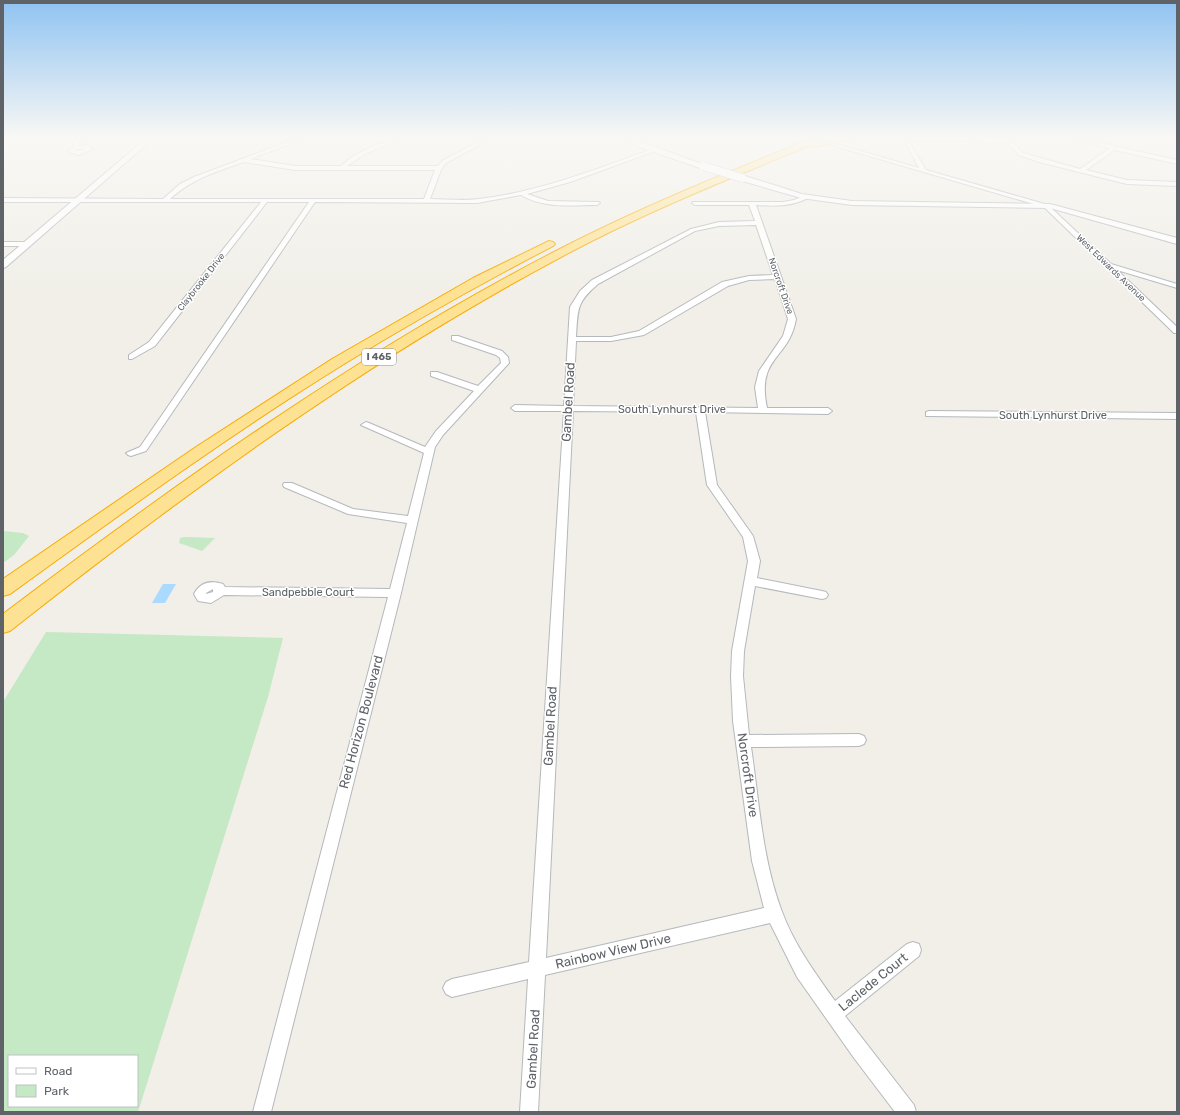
<svg xmlns="http://www.w3.org/2000/svg" width="1180" height="1115" viewBox="0 0 1180 1115" font-family="Rubik,sans-serif">
<style>
.green{fill:#c5e8c5;fill-rule:evenodd}
.water{fill:#aadaff}
.lines{fill:none;stroke-linecap:round;stroke-linejoin:round}
.street-casing{stroke:#b5b8bc;stroke-width:2}
.secondary-casing{stroke:#b6babf;stroke-width:2}
.highway-casing{stroke:#f9ab00;stroke-width:2}
.street{fill:#fff;fill-rule:evenodd}
.secondary{fill:#fff;fill-rule:evenodd}
.highway{fill:#fde293;fill-rule:evenodd}
.secondary-bridge-casing{stroke:#b6babf;stroke-width:9;stroke-linecap:butt}
.secondary-bridge{stroke:#fff;stroke-width:8}
.labels{text-anchor:middle;dominant-baseline:central;stroke-width:3;stroke-linejoin:round;paint-order:stroke}
.far-street-label{font-size:9px;fill:#5f6368;stroke:#fff}
.shield{fill:#fff;stroke:#8f9295;stroke-width:1}
.shield-label{font-size:10px;font-weight:bold;fill:#5f6368}
.street-label{font-size:11px;fill:#5f6368;stroke:#fff}
.near-street-label{font-size:13px;fill:#5f6368;stroke:#fff}
</style>
<rect width="100%" height="100%" fill="#f1efe8"/>
<path class="green" d="M3,531l20,2 6,3 -15,19 -11,8z
M184,537h3l28,1 -13,13 -23,-8 1,-5z
M46,632l237,6 -15,59 -130,415h-135v-410zM9,1056h128v50h-128z"/>
<path class="water" d="M163,584h13l-11,19h-13z"/>
<g class="lines">
<g class="street-casing">
<path id="street" d="M79,136h6l-6,7 1,3 6,-1 7,4 -14,6 -10,-3v-2l6,-3 -2,-4zM77,149h9l-11,2z
M303,136h8l-61,23 45,7h46l12,-10 16,-8 30,-12h8l-42,18 -18,12h91l4,-5 47,-25h7l-50,27 -5,7 -11,29c16,0 33,2 49,0 60,-7 117,-30 174,-50l5,1 -88,32 -43,12 21,7 51,1 1,1 -3,2c-25,0 -53,4 -76,-10l-44,8 -162,-1 -169,249 -15,5 -3,-1 -2,-2 14,-6 169,-245h-42l-112,144 -23,13h-3v-4l20,-13 112,-140h-258v-4l160,1 17,-15 14,-7zM244,162l51,8h140l-11,29h-254c23,-21 46,-27 74,-37z
M1059,136h10l108,24v4l-62,-14 -29,20 41,10 50,2v4l-50,-2 -88,-22 -20,-7 -12,-12 -5,-1 -94,-2 18,30 122,35 63,59 66,20v4l-60,-18 60,57v6h-3l-130,-126 -213,-62 5,-1 83,24 -16,-31 99,1 9,3 12,12 57,16 30,-21z
M806,195l2,1v2c-17,9 -34,8 -52,7l40,114c-7,41 -40,37 -29,89h61l4,3 -4,3 -123,-2 12,73 36,51 7,25 -3,17 65,13 4,1 2,3 -2,3 -4,1 -67,-13 -11,65 -1,25 6,59 110,-1 5,2 2,4 -2,4 -5,2 -108,1c8,53 11,111 30,162 12,34 34,64 54,92l72,-57 6,-2 6,2 2,6 -2,6 -74,60 69,89 2,7h-21l-41,-54 -57,-81 -27,-54 -225,52 -7,137h-18l8,-133 -76,18 -6,-3 -3,-6 3,-6 6,-3 77,-17 35,-551h-49l-4,-3 4,-3 49,1 6,-99 10,-16 12,-11 99,-51 28,-7 36,-1 -6,-16h-54l-3,-2 1,-1h90l11,-2zM756,225l17,50 -24,1 -27,6 -83,49 -28,6h-35c2,-28 0,-34 22,-53l97,-53 24,-5zM775,279l13,40 -5,17 -24,35 -4,16 3,21 -185,-2 3,-65h35l33,-6 84,-49 21,-6zM573,411l123,1 11,73 36,52 5,24 -16,90 -1,25 2,45 19,140 12,47 -218,50z
M3,242h25l3,2 -3,2h-25z
M452,336h6l44,15 6,6 1,6 -66,72 -8,12 -34,146 -130,519h-18l135,-515 -164,-2 -13,8 -13,-2 -4,-7c6,-12 17,-14 29,-10l2,3 165,2 17,-66 -59,-9 -64,-27 -1,-2 1,-2h8l61,26 55,7 16,-63 -63,-28 5,-3 3,1 56,24 11,-16 38,-40 -43,-15v-4h6l41,14 23,-23 -1,-5 -4,-3 -44,-15zM213,589v3l-7,2v-1z
M929,411l248,2v6l-251,-3v-4z"/>
</g>
<g class="secondary-casing">
<path id="secondary" d="M149,136h7l-150,131 -3,1v-8z
M621,136h8l16,7 62,23 -7,2 -61,-21z
M739,176h6l57,18 50,7 198,3 127,34v6l-127,-36 -198,-3 -51,-7 -62,-18z"/>
</g>
<g class="highway-casing">
<path id="highway" d="M818,136h12l-2,2 11,-2h17l-1,2 -41,9 -3,-2c-85,35 -170,69 -250,112 -197,105 -376,236 -551,374l-7,2v-19c175,-132 354,-260 549,-361 86,-45 176,-81 266,-117z
M549,241l4,1 2,2 -2,2c-71,37 -141,76 -209,118 -115,71 -225,151 -334,230l-7,2v-17l193,-132 136,-88 141,-81z"/>
</g>
<use href="#street" class="street"/>
<use href="#secondary" class="secondary"/>
<use href="#highway" class="highway"/>
<g class="secondary-bridge-casing">
<path id="secondary-bridge" d="M703,166l39,12"/>
</g>
<use href="#secondary-bridge" class="secondary-bridge"/>
</g>
<linearGradient id="sky" x2="0" y2="1"><stop stop-color="#8fc3f1"/><stop offset="0.47" stop-color="#f9f8f5"/><stop offset="1" stop-color="#f9f8f5" stop-opacity="0"/></linearGradient>
<rect width="1180" height="292" fill="url(#sky)"/>
<g class="labels">
<g class="far-street-label">
<text transform="translate(1111 268) rotate(44)">West Edwards Avenue</text>
<text transform="translate(201 282) rotate(-52)">Claybrooke Drive</text>
<text transform="translate(781 286) rotate(71)">Norcroft Drive</text>
</g>
<rect class="shield" x="362" y="349" width="34" height="16" rx="3"/>
<g class="shield-label">
<text x="379" y="357">I 465</text>
</g>
<g class="street-label">
<text x="672" y="409">South Lynhurst Drive</text>
<text x="1053" y="415">South Lynhurst Drive</text>
<text x="308" y="592">Sandpebble Court</text>
</g>
<g class="near-street-label">
<text transform="translate(568 402) rotate(-87)">Gambel Road</text>
<text transform="translate(361 722) rotate(-75)">Red Horizon Boulevard</text>
<text transform="translate(550 726) rotate(-87)">Gambel Road</text>
<text transform="translate(748 775) rotate(82)">Norcroft Drive</text>
<text transform="translate(613 951) rotate(-13)">Rainbow View Drive</text>
<text transform="translate(873 982) rotate(-39)">Laclede Court</text>
<text transform="translate(533 1049) rotate(-87)">Gambel Road</text>
</g>
</g>
<rect width="1180" height="1115" fill="none" stroke="#5f6368" stroke-width="8"/>
<rect x="8" y="1055" width="130" height="52" fill="#ffffff" stroke="#bfc1c3"/>
<rect x="16" y="1068" width="20" height="6" fill="#ffffff" stroke="#bfc1c3"/>
<text x="44" y="1075" font-size="12" fill="#5f6368">Road</text>
<rect x="16" y="1085" width="20" height="12" fill="#c5e8c5" stroke="#bfc1c3"/>
<text x="44" y="1095" font-size="12" fill="#5f6368">Park</text>
</svg>
